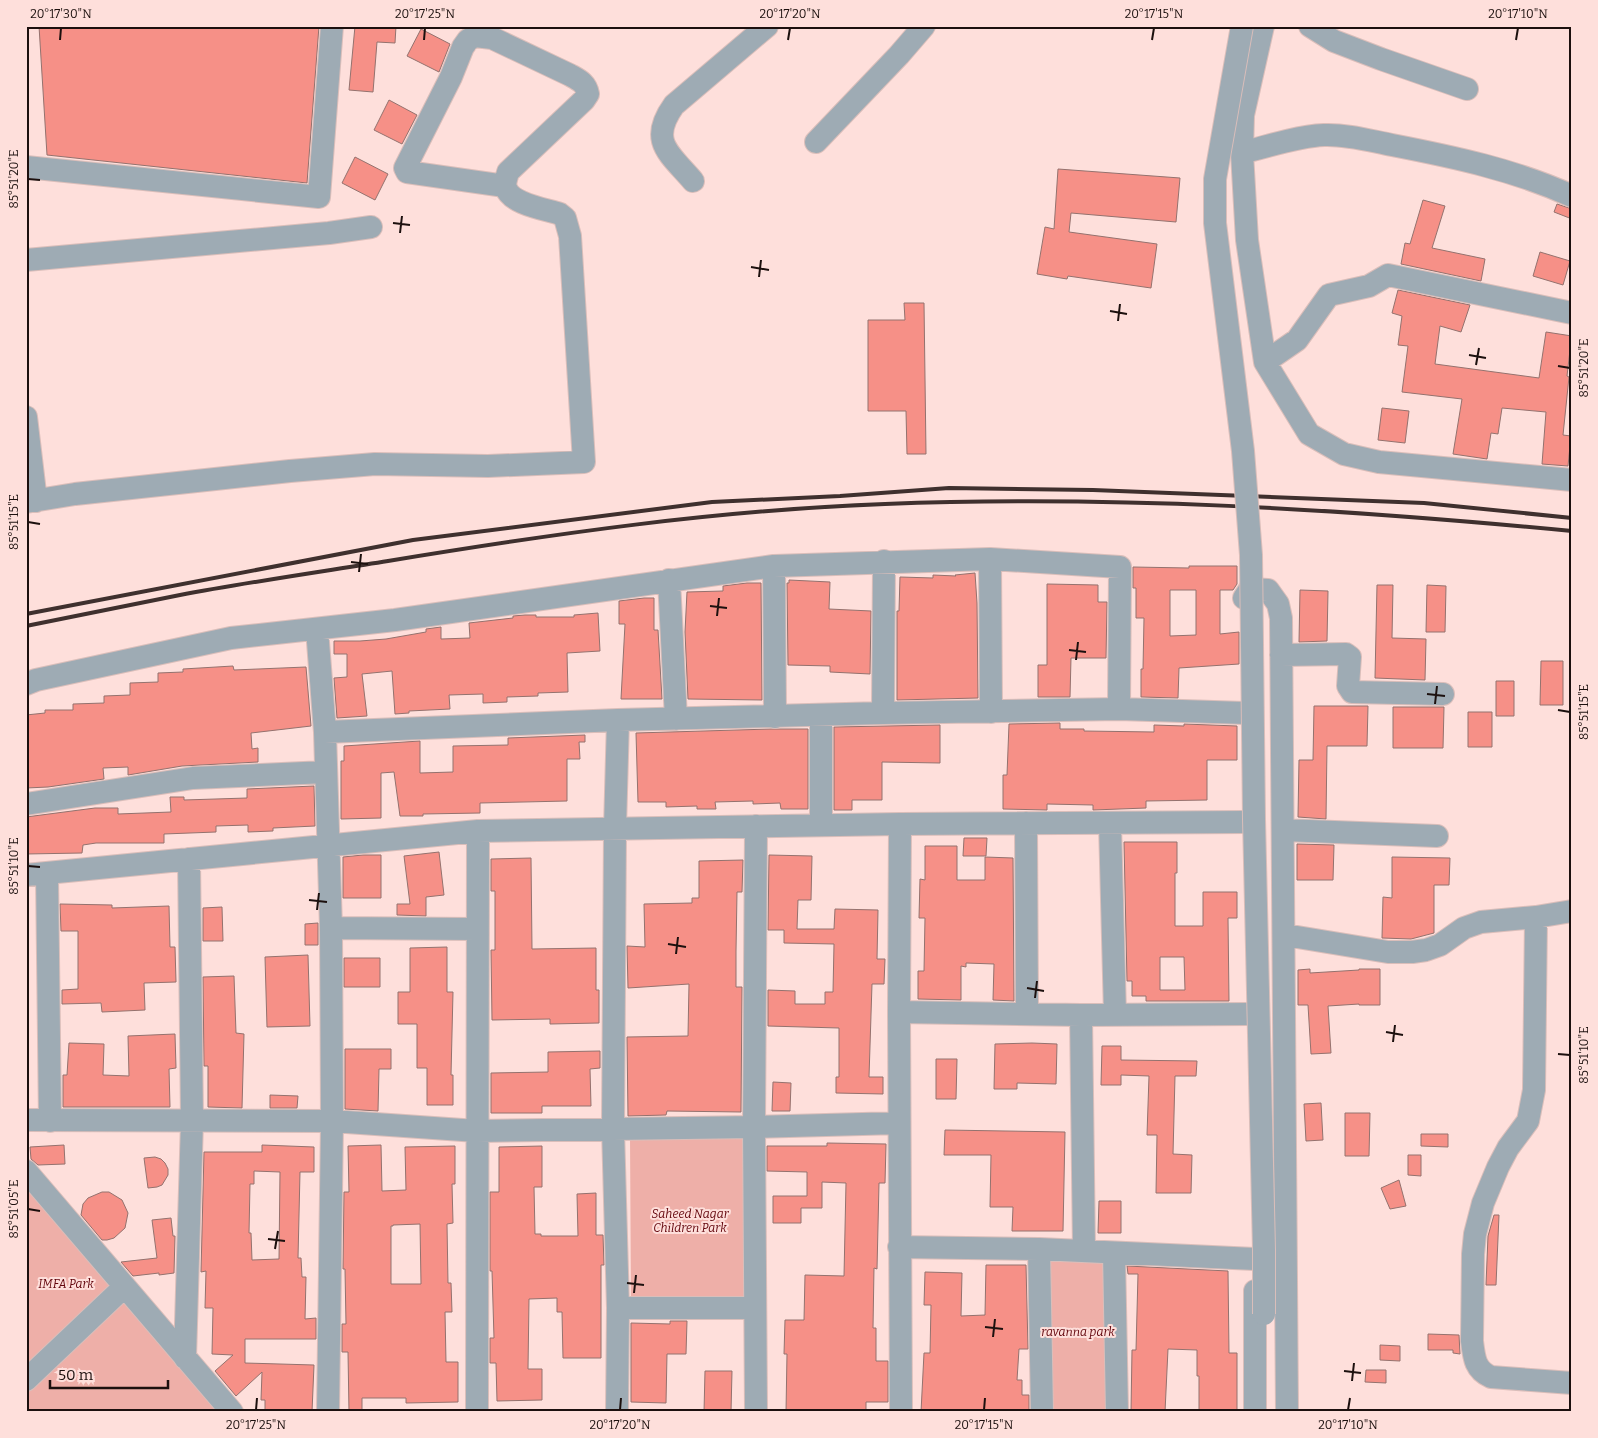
<svg xmlns="http://www.w3.org/2000/svg" width="1598" height="1438" viewBox="0 0 1598 1438" font-family="Bitter,serif">
<style>
.green{fill:#eeafa8}
.building{fill:#f69087;stroke:#94726e;fill-rule:evenodd}
.lines{fill:none;stroke-linecap:round;stroke-linejoin:round}
.minor-casing{stroke:#dabeba;stroke-width:24}
.minor{stroke:#9eabb4;stroke-width:22}
.rail{stroke:#3f302e;stroke-width:4}
.minor-bridge-casing{stroke:#dabeba;stroke-width:24;stroke-linecap:butt}
.minor-bridge{stroke:#9eabb4;stroke-width:22}
.ticks{fill:none;stroke:#1c100e;stroke-width:2}
.labels{text-anchor:middle;dominant-baseline:central;stroke-width:4;stroke-linejoin:round;paint-order:stroke}
.park-label{font-size:12px;font-style:italic;fill:#62040b;stroke:#fedfdb}
.neatline{fill:none;stroke:#1c100e;stroke-width:2}
.ticks-label{font-size:12px;text-anchor:middle;fill:#1c100e}
</style>
<rect width="100%" height="100%" fill="#fedfdb"/>
<path class="green" d="M630,1135h118l1,172 -118,-1z
M26,1177l206,235h-206z
M1039,1249l69,4 10,159h-76z"/>
<path class="building" d="M39,26h280l-12,157 -260,-28z
M355,26h41l-1,17 -18,-1 -4,50 -24,-2z
M421,29l29,15 -11,28 -32,-16z
M389,100l28,15 -15,29 -28,-14z
M355,157l33,17 -13,26 -33,-17z
M1058,169l122,9 -4,44 -105,-9 -2,19 88,12 -6,44 -83,-12 -1,3 -30,-5 8,-47 9,2z
M1423,200l22,6 -13,42 53,11 -4,22 -80,-17 4,-21 5,1z
M1557,204l15,5v10l-18,-7z
M1540,252l30,9 -7,24 -30,-9z
M1398,290l72,15 -9,27 -21,-6 -5,38 104,14 7,-46 26,4v14h-2l-3,26 2,1 -6,58 8,1 -3,30 -26,-2 4,-52 -44,-4 -4,26 -7,-1 -4,26 -34,-5 9,-55 -60,-7 6,-46 -10,-1 4,-29 -10,-3z
M904,303h20l2,151h-19l-1,-43h-38v-91h37z
M1382,408l27,3 -4,32 -27,-3z
M1189,566h48v18l-4,6h-13v44l19,-2v32l-60,4 -1,30 -37,-1v-28h2l1,-51h-8v-30h-3v-21l56,1zM1170,590h26v45l-26,1z
M975,573l2,30 1,95 -81,2v-89h2l1,-34 33,1v-3l23,1 -1,-1z
M789,580l41,2 -1,27 42,2 -1,63 -40,-2v-6l-42,-1 -1,-82h2z
M747,583h14l1,117 -74,-1 -3,-67 2,-40 36,-1v-5z
M1047,584l51,1v17h9l-1,56h-35l-1,39h-32v-32h9z
M1377,585h16l-1,53 34,1 -1,41 -50,-2z
M1427,585l19,1 -1,46h-19z
M1300,590l28,1 -1,50 -28,1z
M644,598h10v32h4l4,69h-41l4,-75h-6v-23z
M598,613l2,38 -33,2 1,39 -30,1v3l-31,1v5l-24,1v-9l-34,1 1,14 -41,2v2l-14,1 -3,-43 -30,3 5,42 -30,2 -3,-40 13,-1v-23h-13v-13h26l26,-2 40,-7v-3l15,-2v12l29,-1 -1,-15 44,-5v-2l12,-1h11v2h38v-2z
M1541,661h22v44h-23z
M233,666l1,4 72,-3 5,59 -60,7 1,16 6,-1v14l-76,4 -54,9v-8l-25,1 1,11 -56,8 -22,1v-73l19,-2v-3h28v-6l31,-1v-7l26,-1v-12l28,-1v-9l25,-1v-3z
M1496,681h18v35h-18z
M1314,706h54l-1,40h-40l-1,73 -28,-2 1,-57h14z
M1393,707h51l-1,41h-50z
M1468,712h24v35h-24z
M1060,723v6h24v2l70,1v-7l30,1v-2l53,2v34h-30v40l-61,1v7l-53,2v-5l-46,-1v6l-44,-1v-34h4l2,-51z
M940,725v38l-58,-1v38h-30v10h-18v-83z
M771,729h37v80h-27l-1,-6 -27,1v-3l-38,1 1,7h-19v-3l-31,1v-5h-28l-2,-69z
M585,735v7h-6l1,17h-13v42l-87,2v10l-57,1v2h-23l-6,-44 -13,1v45l-40,1v-58h3v-15l76,-5v32l33,-1v-26l55,-1v-7z
M314,786l1,40 -42,2v3l-25,1v-7l-32,1v6l-52,2v9h-68l-13,2 -1,8 -56,1v-37l69,-9h23v6l53,-2 -1,-15h14v3l63,-2v-9z
M964,838h23l-1,18h-23z
M1124,842h53v31h-2v53h28v-34h34v26h-9l1,83h-83v-5h-14v-15h-5zM1160,957h24l1,33h-25z
M1297,844l37,1 -1,35h-36z
M925,846h32v34h28v-23l28,1 1,143 -21,-1 1,-36 -28,-1v4l-5,-1v34l-43,-1v-28h6l1,-53h-6l1,-39 5,1z
M439,852l5,43 -18,2v19l-29,-1v-11h13l-6,-48z
M363,855h18v43h-38v-41z
M769,855l43,1 -1,44h-13l-1,29h37l1,-20 43,1 -1,49h8l-1,25h-12l-3,93h14v17l-47,-1v-16h3v-49l-71,-2v-36l27,1v13h30v-12h8l1,-48 -50,-1v-13h-16z
M1392,857l58,1 -1,27h-15v48l-23,6 -29,-1 1,-41 9,1z
M531,858l1,91 64,-1v42h3v33l-49,1v-5l-58,1 -1,-70h4v-59h-4v-32z
M743,860l-1,32h-5l-1,59v36h6l-1,125 -74,-1 -1,4 -38,1 -1,-79 61,-1 1,-52 -61,4 -1,-42 18,1 -1,-43 48,-1v-5h7v-37z
M60,904l52,1v3l57,-2 1,41h5l1,35 -32,1 1,27 -43,2 -1,-9 -39,1v-14l16,-1v-58h-17z
M222,907l1,34h-20v-33z
M318,923v22h-13v-21z
M447,947v45h6l-2,83h2v30h-26v-37h-10v-44h-19v-32h12v-44z
M308,955l2,71 -43,1 -2,-70z
M344,958h36v29h-36z
M1310,969v4l49,-3v-1h21v36h-21v-1l-31,2 3,47 -20,1 -3,-49h-10v-35z
M234,976l2,57 8,1 -2,74 -34,-1v-41h-4l-1,-89z
M175,1034l1,34 -7,1 1,38h-107v-32h4l2,-32 35,1 -1,31 26,1 -1,-40z
M1032,1043l25,1 -1,40 -39,-1v6h-23l1,-45z
M1102,1046h19v14l76,1 -1,15h-21l-2,78 19,1 -1,38h-35l1,-58h-10l2,-59 -28,-1v10h-20z
M345,1049h46v20h-12l-1,42 -33,-2z
M600,1051v17l-10,1 1,37h-49v7h-51v-40l57,-1v-20z
M936,1059h21l-1,40h-20z
M773,1082l18,1 -1,28h-18z
M270,1095l28,1 -1,12h-27z
M1321,1103l2,37 -17,1 -2,-37z
M1345,1113h25l-1,43h-24z
M945,1130l120,2 -2,99h-51l1,-24h-23l1,-52h-47z
M1421,1134h27v13l-27,-1z
M827,1143l59,1 -1,39h-6l-2,86 -3,-1 -1,60h3v33h12v41h-22v10h-80l1,-58h-3l1,-34h19l1,-45 39,1 2,-93 -24,-1v26h-21v15h-28v-27h34v-24l-40,-1v-25h60z
M64,1145l1,19 -27,1 -7,-6 -1,-12z
M262,1145l52,2v25h-14l-2,86h3l1,19h4l-1,42 11,-1v21h-71v24l69,2 -2,47h-47v-12h-4l1,-28 -26,24 -21,-25 18,-16 -21,-1 1,-46h-8l1,-37 -5,1 3,-120h58zM254,1171l26,1 -1,87 -27,1 -1,-27h-2l1,-49h4z
M381,1145l1,46 24,-1 -1,-43 50,-1v38h-3l1,39 -6,1 1,59h3l1,29h-7l1,50h12v40l-52,1v-5h-44v14h-13l-1,-60h-6v-28h4l-1,-55h-2l1,-77h5l-1,-46zM420,1224l1,60h-30v-58h2v-1z
M542,1146v41h-8l1,47h6v2h37l-1,-42 19,-1v42h7l1,30h-3v93h-38l-1,-46h-5v-14l-28,1 -1,70h14v31l-45,1 -1,-38h-6v-25h4l-2,-67h-2v-79h9v-45z
M1408,1155h13v21l-13,-1z
M155,1157l6,2 4,4 3,6v6l-6,10 -5,2 -9,1 -4,-30z
M1399,1180l7,26 -16,3 -9,-21z
M102,1192h7l13,8 6,13 -3,15 -11,10 -7,2h-5l-21,-25 2,-11 5,-6z
M1099,1201h22v32h-23z
M1494,1215h5l-3,70h-10l2,-49z
M171,1218l2,18h2l-1,37 -15,2v-2l-26,3 -12,-14 36,-4 -5,-38z
M986,1265h40l2,84h-9l-2,31h5v15h7v17h-108l3,-59h6l1,-48h-7l1,-33 37,1 -1,43 24,-1z
M1127,1266l101,5 1,82h8v59h-38v-36h-2v-26l-29,-1 -3,63h-34l1,-62h4l2,-76h-10z
M670,1321h17l-1,33h-19l-1,49 -35,-1v-79l39,1z
M1428,1334l31,1 1,19 -7,-1v-3h-25z
M1380,1345l20,1v15l-20,-1z
M1366,1370h20v13l-21,-1z
M705,1371h27l-1,41h-27z"/>
<g class="lines">
<g class="minor-casing">
<path id="minor" d="M1263,26l-20,89 -1,38 5,87 18,122 44,72 35,20 35,8 193,18
M1310,26l24,15 47,18 86,30
M816,142l83,-87 25,-29
M1242,153c25,-7 58,-17 82,-18 23,-1 47,6 68,10 62,12 123,25 180,51
M26,167l293,30 13,-171
M693,181c-24,-28 -45,-40 -19,-76l93,-79
M26,260l303,-27 42,-6
M1265,362l32,-22 32,-45 40,-9 19,-11 184,38
M26,417l10,84
M26,502l49,-8 215,-23 85,-7 113,2 96,-4 -14,-226 -5,-18 -5,-4c-15,-5 -49,-10 -54,-26 -2,-5 1,-11 2,-16l76,-72 4,-6c-2,-11 -9,-14 -18,-19l-78,-37 -17,-2 -7,4 -5,7 -12,30 -46,91 2,4 98,14
M990,559l1,153
M774,566l1,151
M669,580l7,139
M1244,598l6,-9 18,1 10,14 3,14c4,264 4,529 6,794
M317,629l8,103 6,196 1,193 -4,291
M1281,655l65,-1 4,3 -2,29 4,6 91,2
M26,684l10,-4 195,-42 164,-18 379,-54 216,-7 130,8 -1,142
M883,713l1,-152
M325,732l293,-12 265,-7 236,-4 126,4
M26,804l167,-26 133,-6
M1026,823l1,191
M900,824l-1,188 2,400
M1110,824l5,190
M821,825v-109
M756,826l-2,301 2,285
M1283,830l154,6
M47,873l3,248
M26,875l452,-44 422,-7 346,-2
M1536,917l36,-6
M331,928l146,1
M1285,935l103,17h24l14,-2 14,-5 24,-17 17,-6 55,-5 -2,173 -6,31 -20,27 -10,19 -15,36 -8,31 -2,20 -1,87c2,17 3,29 19,36l81,6
M899,1012l182,3 169,-1
M1081,1015l3,236
M26,1120l306,1 145,10 277,-4 145,-4
M26,1171l206,241
M899,1247l140,2 216,10
M1039,1249l3,163
M1114,1253l3,159
M618,1308h137
M185,1358l7,-237 -3,-262
M26,1380l98,-93
M477,1412l1,-581
M617,1412l1,-104 -5,-179 2,-301 3,-108
M1255,1412v-121"/>
</g>
<use href="#minor" class="minor"/>
<path class="rail" d="M26,614l387,-74 299,-38 128,-6 109,-8 144,2 331,13 148,15
M26,626c51,-10 102,-21 154,-31 69,-13 139,-23 208,-34 164,-27 330,-51 497,-57 229,-9 458,5 687,27"/>
<g class="minor-bridge-casing">
<path id="minor-bridge" d="M1242,26l-27,153v44l28,228 8,104 3,264 10,431v64"/>
</g>
<use href="#minor-bridge" class="minor-bridge"/>
</g>
<path class="ticks" d="M60,40l1,-12M424,40l1,-12M788,40l2,-12M1152,40l2,-12M1516,40l2,-12M28,179l12,1M393,223l17,2M400,233l2,-17M751,267l18,3M759,277l2,-17M1110,311l17,3M1118,321l2,-17M1469,355l17,3M1476,365l3,-17M1558,366l12,2M28,522l12,2M351,562l17,2M359,572l2,-18M710,606l17,2M717,616l2,-18M1069,650l17,2M1076,660l2,-18M1427,694l18,2M1435,704l2,-18M1558,710l12,2M28,866l12,1M309,900l18,2M317,910l2,-17M668,944l18,3M676,954l2,-17M1027,988l17,3M1035,998l2,-17M1386,1032l17,3M1393,1042l2,-17M1558,1054l12,1M28,1209l12,2M268,1239l17,2M275,1249l3,-18M627,1283l17,2M634,1293l2,-18M985,1327l18,2M993,1337l2,-18M1344,1371l17,2M1352,1381l2,-18M256,1410l1,-12M620,1410l1,-12M984,1410l1,-12M1348,1410l2,-12"/>
<g class="labels">
<g class="park-label">
<text x="690" y="1214">Saheed Nagar<tspan x="690" dy="14">Children Park</tspan></text>
<text x="66" y="1284">IMFA Park</text>
<text x="1078" y="1332">ravanna park</text>
</g>
</g>
<rect width="1598" height="1438" fill="none" stroke="#fedfdb" stroke-width="55"/>
<path d="M50 1380v8h118v-8" fill="none" stroke="#1c100e" stroke-width="2.5"/>
<text x="58" y="1380" font-size="15" fill="#1c100e" stroke="#fedfdb" stroke-width="4" paint-order="stroke">50 m</text>
<rect x="28" y="28" width="1542" height="1382" class="neatline"/>
<g class="ticks-label">
<text x="61" y="18">20°17'30"N</text>
<text x="425" y="18">20°17'25"N</text>
<text x="790" y="18">20°17'20"N</text>
<text x="1154" y="18">20°17'15"N</text>
<text x="1518" y="18">20°17'10"N</text>
<text transform="translate(14 179) rotate(-90)" y="4">85°51'20"E</text>
<text transform="translate(1584 368) rotate(-90)" y="4">85°51'20"E</text>
<text transform="translate(14 522) rotate(-90)" y="4">85°51'15"E</text>
<text transform="translate(1584 712) rotate(-90)" y="4">85°51'15"E</text>
<text transform="translate(14 866) rotate(-90)" y="4">85°51'10"E</text>
<text transform="translate(1584 1055) rotate(-90)" y="4">85°51'10"E</text>
<text transform="translate(14 1209) rotate(-90)" y="4">85°51'05"E</text>
<text x="256" y="1429">20°17'25"N</text>
<text x="620" y="1429">20°17'20"N</text>
<text x="984" y="1429">20°17'15"N</text>
<text x="1348" y="1429">20°17'10"N</text>
</g>
</svg>
